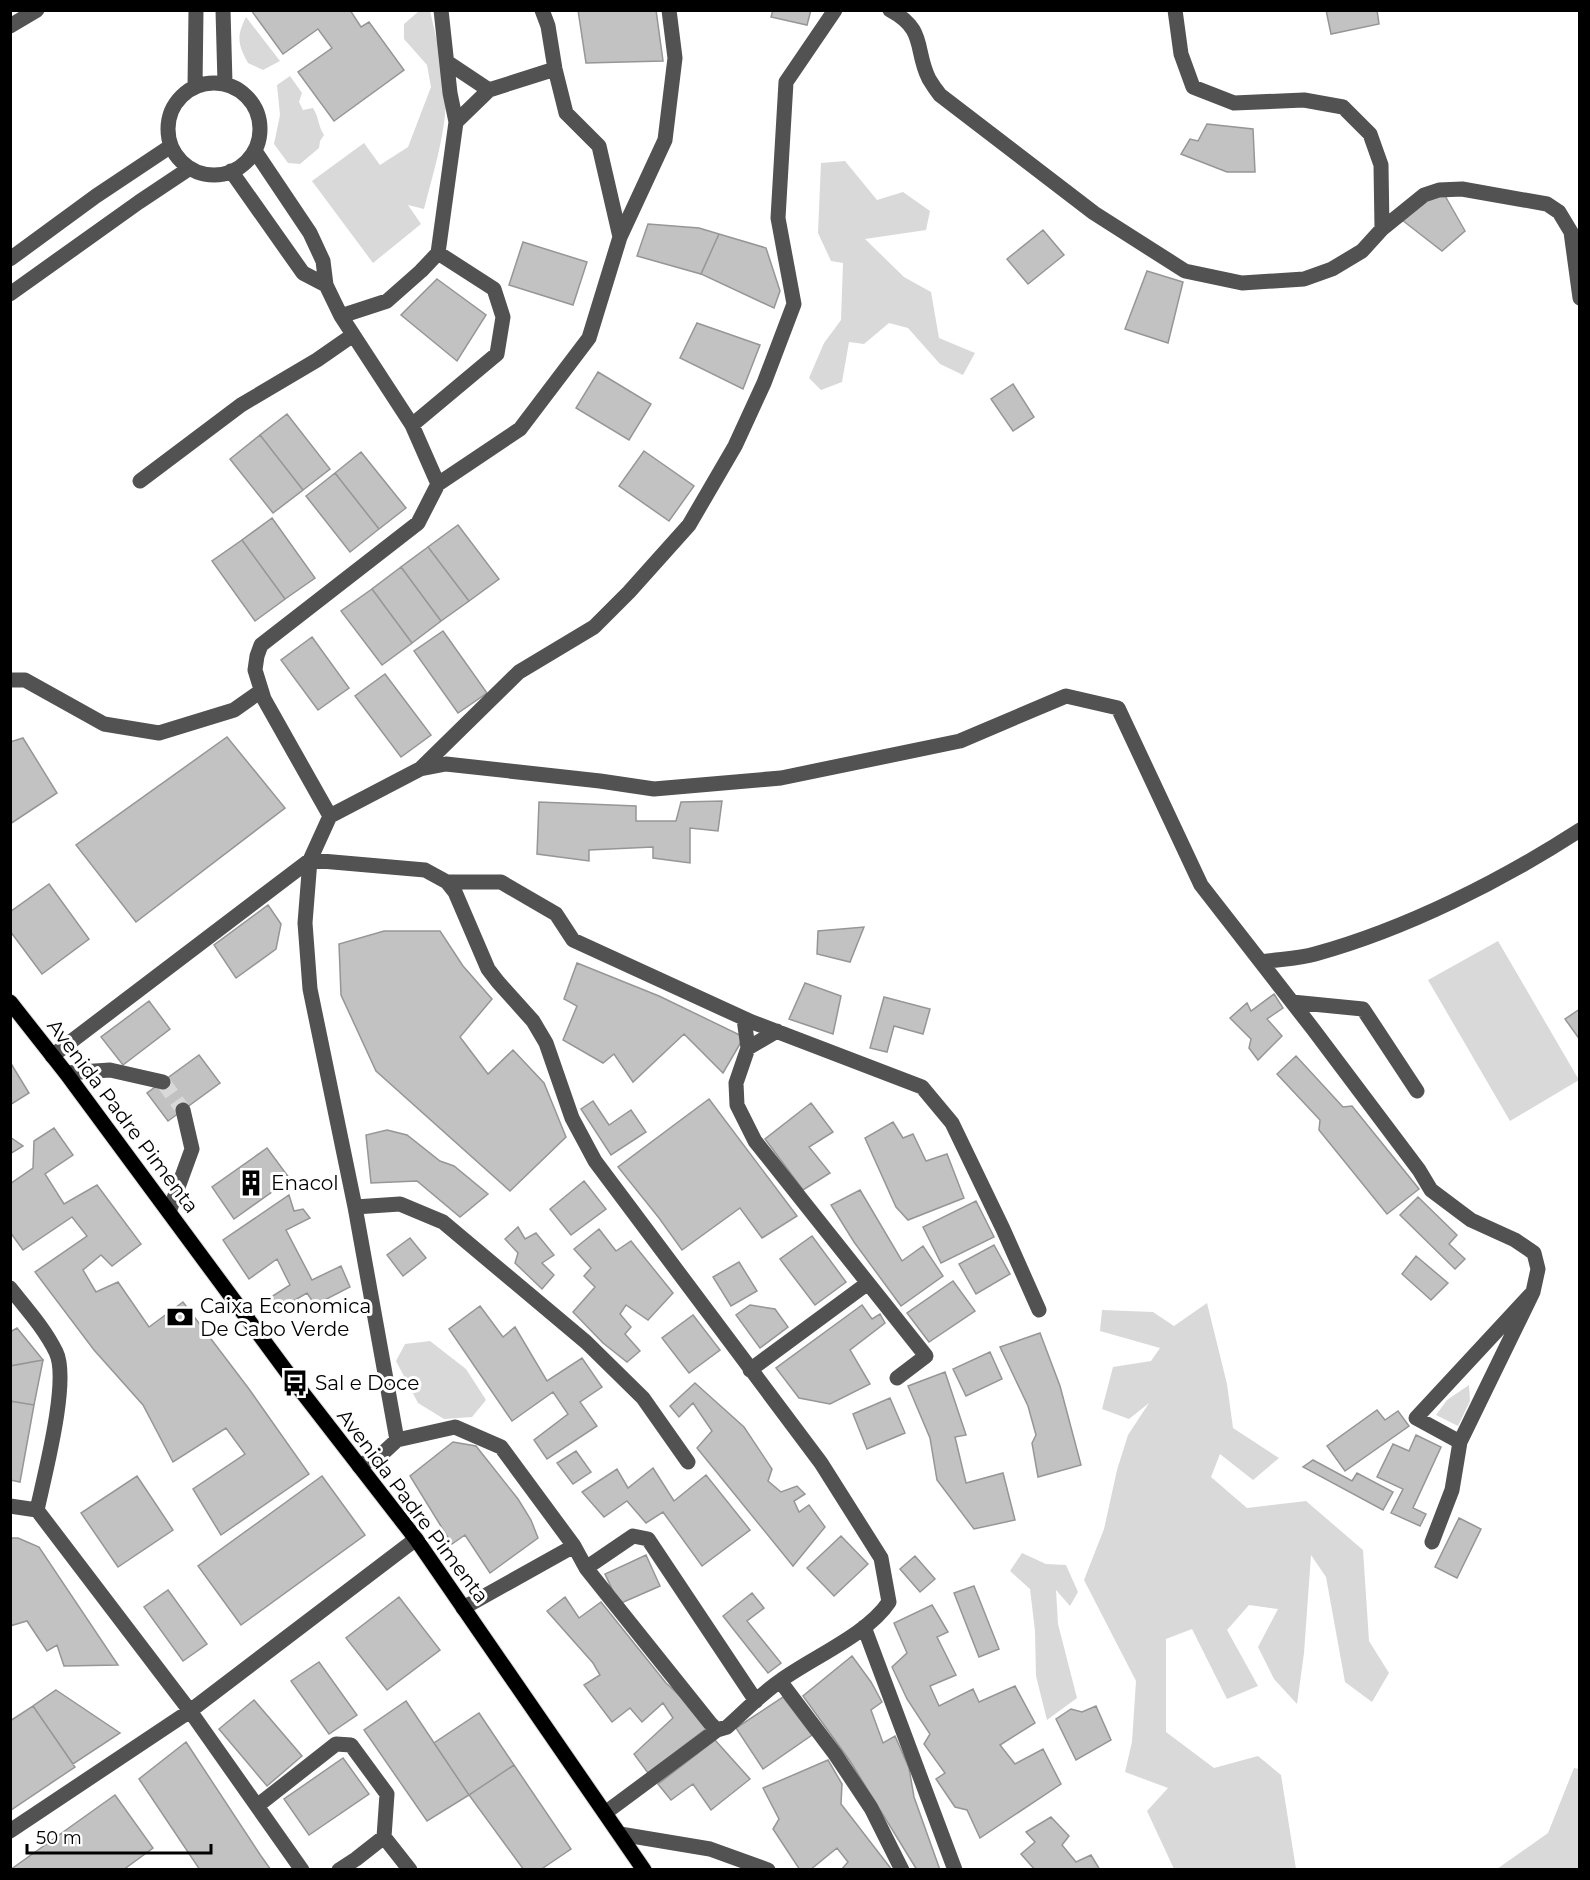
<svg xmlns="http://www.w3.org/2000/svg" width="1590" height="1880" viewBox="0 0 1590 1880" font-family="Montserrat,sans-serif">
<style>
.green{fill:#d9d9d9}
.building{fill:#c2c2c2;stroke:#969696;stroke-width:1.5}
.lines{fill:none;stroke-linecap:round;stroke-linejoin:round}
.minor-tunnel{stroke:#d9d9d9;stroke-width:15;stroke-dasharray:15 8;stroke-linecap:butt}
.major-casing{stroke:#dbdbdb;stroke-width:17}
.minor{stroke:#525252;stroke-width:15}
.major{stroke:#000;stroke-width:15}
.labels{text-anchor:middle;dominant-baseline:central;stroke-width:6;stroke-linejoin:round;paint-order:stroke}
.street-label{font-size:20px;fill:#000;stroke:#fff}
.poi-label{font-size:20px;fill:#000;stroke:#fff;text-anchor:start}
</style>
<rect width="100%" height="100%" fill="#fff"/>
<path class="green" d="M419,11h11c6,27 17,65 16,92 -2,36 -13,71 -22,106l-16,-4 13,19 -48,39 -61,-82 52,-38 16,22 28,-18 23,-60 -4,-22 -23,-26v-15z
M246,17l34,44 -17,9 -15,-7c-10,-19 -12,-26 -2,-46z
M290,76l12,17 -3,9 4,8 10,-2c6,9 5,18 11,27l-4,6 -1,7 -19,16 -12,-1 -14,-19 6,-29 -3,-30z
M845,161l32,39 26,-8 27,19 -4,19 -61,9 39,38 27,15 8,46 36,15 -12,22 -23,-11 -32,-36 -19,-5 -25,21 -15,-2 -7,40 -21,8 -12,-12 15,-35 17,-23 2,-57 -12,-2 -13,-28 3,-70z
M1498,941l81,139 -69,41 -82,-141z
M1207,1303l20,81 6,44 46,30 -26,22 -33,-26 -9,23 36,31 59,-7 57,49 6,91 20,32 -17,29 -27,-20 -19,-105 -15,-22 -7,98 -7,51 -23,-25 -16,-32 20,-38 -29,-4 -22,25 31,56 -31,13 -35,-70 -26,10v93l48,36 44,-12 23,19 15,94h-122l-27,-58 21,-23 -43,-16 7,-30 4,-61 -52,-101 20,-51 13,-59 11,-35 21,-32 -20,16 -27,-10 11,-42 38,-6 9,-13 -60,-17 2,-21 51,2 21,14z
M430,1341l36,28 20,31 -14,17 -28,2 -26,-16 -22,-42 9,-17z
M1469,1385l1,16 -12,25 -22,-11 11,-15z
M1022,1553l24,11 20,1 12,27 -8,14 -14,-16 2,34 19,74 -30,22 -11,-44 -1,-45 -5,-42 -20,-18z
M1574,1768l5,1v100h-82l51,-36z"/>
<path class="building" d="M251,10h99l11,17 8,-5 35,48 -70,51 -36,-49 34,-24 -14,-19 -35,25z
M578,10h78l7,51 -77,2z
M773,10h38l-4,15 -36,-8z
M1326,10h51l2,14 -48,10z
M1207,124l46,5 2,43h-28l-46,-18 9,-15 8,2z
M1444,194l21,37 -23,20 -40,-31 18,-18z
M648,224l51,4 20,6 -18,40 -64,-18z
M1043,230l21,25 -36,29 -21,-25z
M719,234l47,14 14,43 -6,17 -73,-34z
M523,242l64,20 -14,43 -64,-20z
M1147,271l36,11 -15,61 -43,-14z
M437,279l49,36 -29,46 -56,-46z
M697,323l63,22 -17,44 -63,-31z
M598,372l53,32 -22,36 -53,-32z
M1013,384l21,33 -21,14 -22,-32z
M287,414l43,55 -27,21 -43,-55z
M260,435l43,55 -30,23 -43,-54z
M644,451l50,35 -25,35 -50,-35z
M361,452l45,56 -27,21 -44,-56z
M335,473l44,56 -29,23 -44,-56z
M272,518l43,60 -30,21 -43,-59z
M458,525l41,54 -30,22 -41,-54z
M242,540l43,59 -30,22 -43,-60z
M428,547l41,54 -28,20 -40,-54z
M401,567l40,54 -29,22 -40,-54z
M372,589l40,54 -30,22 -41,-54z
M443,631l44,62 -29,20 -44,-62z
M312,637l37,51 -31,22 -37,-50z
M385,674l46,61 -30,22 -46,-61z
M227,737l58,71 -149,114 -60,-77z
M23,738l34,55 -47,31v-82z
M722,801l-4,30 -28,-3v35l-37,-5v-11l-64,3v11l-52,-7 2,-52 97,4v15h40l5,-19z
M49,884l40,55 -47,35 -32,-43v-19z
M268,905l13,19 -5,25 -40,29 -22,-33z
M864,927l-14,35 -33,-8 1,-23z
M384,931h56l23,35 29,33 -32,38 28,37 25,-24 31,33 22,54 -56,54 -134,-120 -35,-76 -2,-51z
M577,963l82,33 85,41 -21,36 -39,-39 -51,48 -19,-28 -11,9 -40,-23 14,-34 -13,-7z
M805,983l36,13 -8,38 -44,-15z
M1274,994l9,14 -16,11 15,17 -24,24 -9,-12 2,-9 -21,-21 17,-15 4,8z
M884,997l46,12 -7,25 -29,-8 -7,26 -17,-4z
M149,1001l21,28 -47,36 -22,-28z
M1580,1009v26l-2,2 -13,-18z
M199,1055l21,28 -52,38 -21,-28z
M1296,1056l47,51 9,-1 67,83 -32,25 -68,-84 1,-10 -43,-46z
M10,1062l19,31 -19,12z
M709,1099l88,117 -35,22 -22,-30 -58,42 -23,-32 -41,-51z
M593,1101l16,24 22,-15 15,22 -35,23 -30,-46z
M811,1103l22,29 -24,15 21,26 -27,17 -38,-51z
M893,1122l10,16 10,-4 13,27 21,-7 17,44 -56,22 -12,-13 -31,-69z
M54,1128l19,27 -28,19 19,30 33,-19 44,59 -29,22 -11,-11 -18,15 13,22 22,-10 31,45 34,-25 66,87 60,85 -88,61 -28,-46 52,-35 -19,-26 -53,34 -30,-57 -49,-55 -59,-78 52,-36 -15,-19 -49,33 -13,-18v-48l23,-16 1,-27z
M387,1130l20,5 33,26 14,5 34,28 -28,23 -43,-36 -46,2 -5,-48z
M10,1137l13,9 -13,8z
M267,1148l23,31 -56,40 -22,-32z
M584,1181l22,28 -35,26 -21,-26z
M860,1190l42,71 21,-15 20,30 -42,30 -47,-64 -23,-37z
M289,1195l5,16 9,-2 7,9 -24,12 26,50 29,-14 9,21 -35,18 -8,-12 -31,18 -8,-12 22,-14 -13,-26 -28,20 -26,-39z
M1418,1197l39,38 -8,9 16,15 -10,10 -55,-54z
M976,1201l18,36 -53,26 -18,-36z
M518,1227l7,12 11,-6 18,22 -12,8 12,12 -12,14 -27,-26 3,-10 -13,-14z
M599,1229l17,22 15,-10 42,52 -25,27 -22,-15 -6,9 11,13 -6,7 15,17 -13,11 -24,-19 -30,-31 22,-25 -11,-11 7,-8 -17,-19z
M812,1236l34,46 -31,23 -35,-46z
M410,1238l16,20 -23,18 -16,-21z
M994,1245l16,29 -34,20 -17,-30z
M1416,1256l32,27 -17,17 -29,-26z
M739,1262l18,29 -26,15 -18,-29z
M953,1281l22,30 -46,31 -22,-29z
M750,1305l25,4 13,18 -28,21 -24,-33z
M862,1305l10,14 8,-5 5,9 -35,27 20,34 -40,20 -31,-6 -23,-30z
M480,1306l23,31 12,-10 32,54 35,-23 20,29 -22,15 17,24 -50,33 -13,-19 34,-26 -15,-22 -41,29 -63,-92z
M693,1315l27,35 -31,23 -27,-35z
M17,1328l26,32 -33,6v-34z
M1040,1333l20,53 21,79 -43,12 -6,-34 4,-8 -8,-29 -28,-59z
M990,1352l12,27 -36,17 -13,-27z
M43,1360l-9,45 -24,-4v-35z
M945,1372l21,63 -11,2 11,46 37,-10 12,47 -41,9 -37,-49 -7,-42 -22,-52z
M695,1383l49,44 28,42 -4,12 13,11 16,-6 8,8 -11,7 5,11 10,-7 16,22 -32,39 -96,-118 15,-17 -19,-28 -14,14 -9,-11z
M890,1398l15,35 -38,16 -14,-35z
M10,1401l24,4 -14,77 -10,-2z
M1377,1410l8,10 13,-9 11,15 -64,45 -18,-25z
M1416,1435l25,12 -28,61 13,6 -6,12 -29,-13 12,-24 -26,-12 16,-33 16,7z
M453,1442l23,4 42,53 13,21 7,18 -48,35 -25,-38 -13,9 -42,-68z
M576,1451l15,21 -18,12 -16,-21z
M1313,1460l39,21 5,-8 36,19 -10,18 -80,-43z
M653,1468l21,33 32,-26 44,55 -48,36 -39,-54 -17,11 -19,-22 -23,16 -22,-25 35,-23 11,19z
M137,1476l36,54 -55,37 -37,-54z
M322,1476l43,59 -124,90 -43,-59z
M1459,1518l22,11 -24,49 -22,-11z
M841,1536l27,28 -34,32 -27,-28z
M10,1538h8l21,9 79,118 -54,1 -7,-21 -10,6 -20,-30 -17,5z
M646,1555l14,31 -41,18 -14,-30z
M915,1556l20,23 -15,13 -20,-23z
M974,1586l25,63 -20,8 -25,-64z
M168,1590l39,54 -24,17 -39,-54z
M752,1593l12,15 -17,13 34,42 -13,10 -45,-57z
M399,1597l41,53 -53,40 -41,-52z
M565,1597l14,21 22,-16 65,81 25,23 16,22 -59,45 -14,-19 39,-36 -10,-15 -21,19 -12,-14 -18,14 -28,-37 16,-10 -7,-12 -46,-52z
M932,1605l16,27 -11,5 19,38 -26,11 9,20 34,-17 6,13 36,-16 20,37 -35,22 15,19 28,-15 18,35 -81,54 -13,-28 -12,-3 -19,-28 9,-6 -21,-29 6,-10 -23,-35 -15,-32 15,-14 -13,-30z
M852,1656l19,26 11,20 -11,8 12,33 12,-7 14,32 5,29 26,73h-23l-67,-109 -47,-65z
M319,1662l38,53 -28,19 -38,-53z
M56,1690l64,43 -47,31 -40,-58z
M783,1697l29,38 -49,34 -27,-41z
M254,1700l48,56 -35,30 -48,-57z
M406,1701l63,94 -42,26 -63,-91z
M33,1706l42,61 -64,43 -1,-89z
M1096,1706l15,34 -35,20 -20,-41 15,-10 11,3z
M479,1713l35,52 -45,30 -35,-52z
M715,1740l35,39 -39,31 -18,-26 -22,16 -13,-16z
M186,1742l75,114 10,14h-71l-61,-91z
M343,1758l26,36 -60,41 -25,-36z
M828,1760l14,24 -1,20 51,66h-51l7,-8 -11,-14 -27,22h-10l-27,-41 6,-10 -16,-31z
M514,1765l57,84 -31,21h-16l-55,-75z
M115,1795l38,53 -30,22h-113z
M1051,1817l18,19 -7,9 14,17 15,-7 9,15h-65l-14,-16 14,-12 -9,-10z"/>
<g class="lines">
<path class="minor-tunnel" d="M163,1082l20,28"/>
<g class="major-casing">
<path id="major" d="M10,1002l56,71 229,310 121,156 228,331"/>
</g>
<path class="minor" d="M223,10l2,73
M542,10l6,16 7,43 11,44 33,33 21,91
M890,10c37,20 24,39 39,69 3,5 7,11 11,16l154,118 91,58 57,12 62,-4 28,-10 30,-18 20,-22 42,-34 15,-5 23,-1 85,15 12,8 12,20 9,66
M1175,10l6,44 12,33 41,16 70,-3 39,7 27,27 11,31 1,64
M10,26l27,-16
M447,62l42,28
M168 129a46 46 0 1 1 92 0a46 46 0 1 1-92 0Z
M195,87l1,-77
M456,122l33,-32 66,-21
M255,151l55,82 13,28 3,24 15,31 46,-15 34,-30 17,-18 18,-131 -6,-29 -9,-83
M231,171l72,102 23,12
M10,259l86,-63 75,-50
M10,294l129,-92 51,-34
M412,425l85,-71 6,-37 -9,-28 -56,-36
M140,481l101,-76 76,-45 36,-25
M438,484l82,-55 69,-91 31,-101 45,-97 10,-82 -6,-48
M10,680h15l79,44 55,9 75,-23 27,-19
M420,769l99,-97 75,-45 35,-35 60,-67 46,-79 29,-63 30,-79 -16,-86 8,-136 49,-72
M330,816l-66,-117 -9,-29 2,-14 4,-11 157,-122 20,-39 -26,-59 -71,-109
M447,882h54l55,32 17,26 179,82 170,65 30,36 51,106 36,81
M1261,962c18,-3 37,-3 54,-8 91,-25 186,-73 265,-124
M1292,1002l71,7 54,82
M744,1019l4,29 -12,35 1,22 18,36 171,215 -29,22
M748,1048l29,-17
M52,1056l258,-196 115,10 22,12 8,10 33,77 10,13 35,39 13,22 26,75 23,43 226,302 60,95 8,44c-22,33 -76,55 -109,79 -19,13 -35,30 -53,46l-10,3 -7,-7 -124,-155 -12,-22 -111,62
M66,1073l44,-3 53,12
M355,1207l45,-3 43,18 143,120 57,56 45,64
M169,1212l23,-63 -9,-39
M10,1288c16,20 35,41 46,64 14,28 -12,125 -19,158
M750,1370l118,-87
M397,1440l58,-13 46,20 73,99
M359,1466l24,-13 14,-13 -42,-233 -45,-218 -5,-66 5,-63 20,-44 90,-47 26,-5 154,17 54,8 127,-11 179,-37 106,-45 52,12 83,177 112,144 106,141 12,20 40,30 44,20 19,13 4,16 -5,23 -117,126 44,24 73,-150
M10,1506l27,4 153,201 112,159
M1432,1542l20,-52 8,-48
M586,1568l47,-32 15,3 108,162
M864,1627l91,243
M780,1681l55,73 36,54 31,62
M257,1806l79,-62 15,1 36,49 -3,43 -28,22 -17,11
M605,1813l112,-83
M10,1831l180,-120 226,-172
M620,1834l90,15 58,21
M384,1837l26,33"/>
<use href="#major" class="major"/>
</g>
<defs>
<g id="building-bare" transform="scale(2.07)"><path d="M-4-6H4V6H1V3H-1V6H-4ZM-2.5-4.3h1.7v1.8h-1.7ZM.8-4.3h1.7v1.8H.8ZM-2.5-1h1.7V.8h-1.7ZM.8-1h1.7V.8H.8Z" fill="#000" stroke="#fff" stroke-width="2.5" paint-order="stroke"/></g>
<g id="bank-bare" transform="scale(2.07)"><path d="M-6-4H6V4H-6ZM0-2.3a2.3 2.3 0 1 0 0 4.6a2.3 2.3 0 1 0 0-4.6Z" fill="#000" stroke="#fff" stroke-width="2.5" paint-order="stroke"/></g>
<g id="bus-bare" transform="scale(2.07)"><path d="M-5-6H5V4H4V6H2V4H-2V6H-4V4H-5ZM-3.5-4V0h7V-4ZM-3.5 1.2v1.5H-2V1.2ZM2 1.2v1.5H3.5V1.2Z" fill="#000" stroke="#fff" stroke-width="2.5" paint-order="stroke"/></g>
</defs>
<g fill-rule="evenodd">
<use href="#building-bare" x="251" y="1183"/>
<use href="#bank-bare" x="180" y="1317"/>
<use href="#bus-bare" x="295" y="1383"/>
</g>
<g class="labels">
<g class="street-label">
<text transform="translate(123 1116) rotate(53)">Avenida Padre Pimenta</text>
<text transform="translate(413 1506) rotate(53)">Avenida Padre Pimenta</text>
</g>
<g class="poi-label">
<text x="271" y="1183">Enacol</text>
<text x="200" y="1306">Caixa Economica<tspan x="200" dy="23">De Cabo Verde</tspan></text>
<text x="315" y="1383">Sal e Doce</text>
</g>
</g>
<rect width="1590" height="1880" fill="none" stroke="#000000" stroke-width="24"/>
<path d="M27 1844v9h184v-9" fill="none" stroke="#000000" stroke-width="3"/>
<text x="36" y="1844" font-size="18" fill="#000000" stroke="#ffffff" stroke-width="4.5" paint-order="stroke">50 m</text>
</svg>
